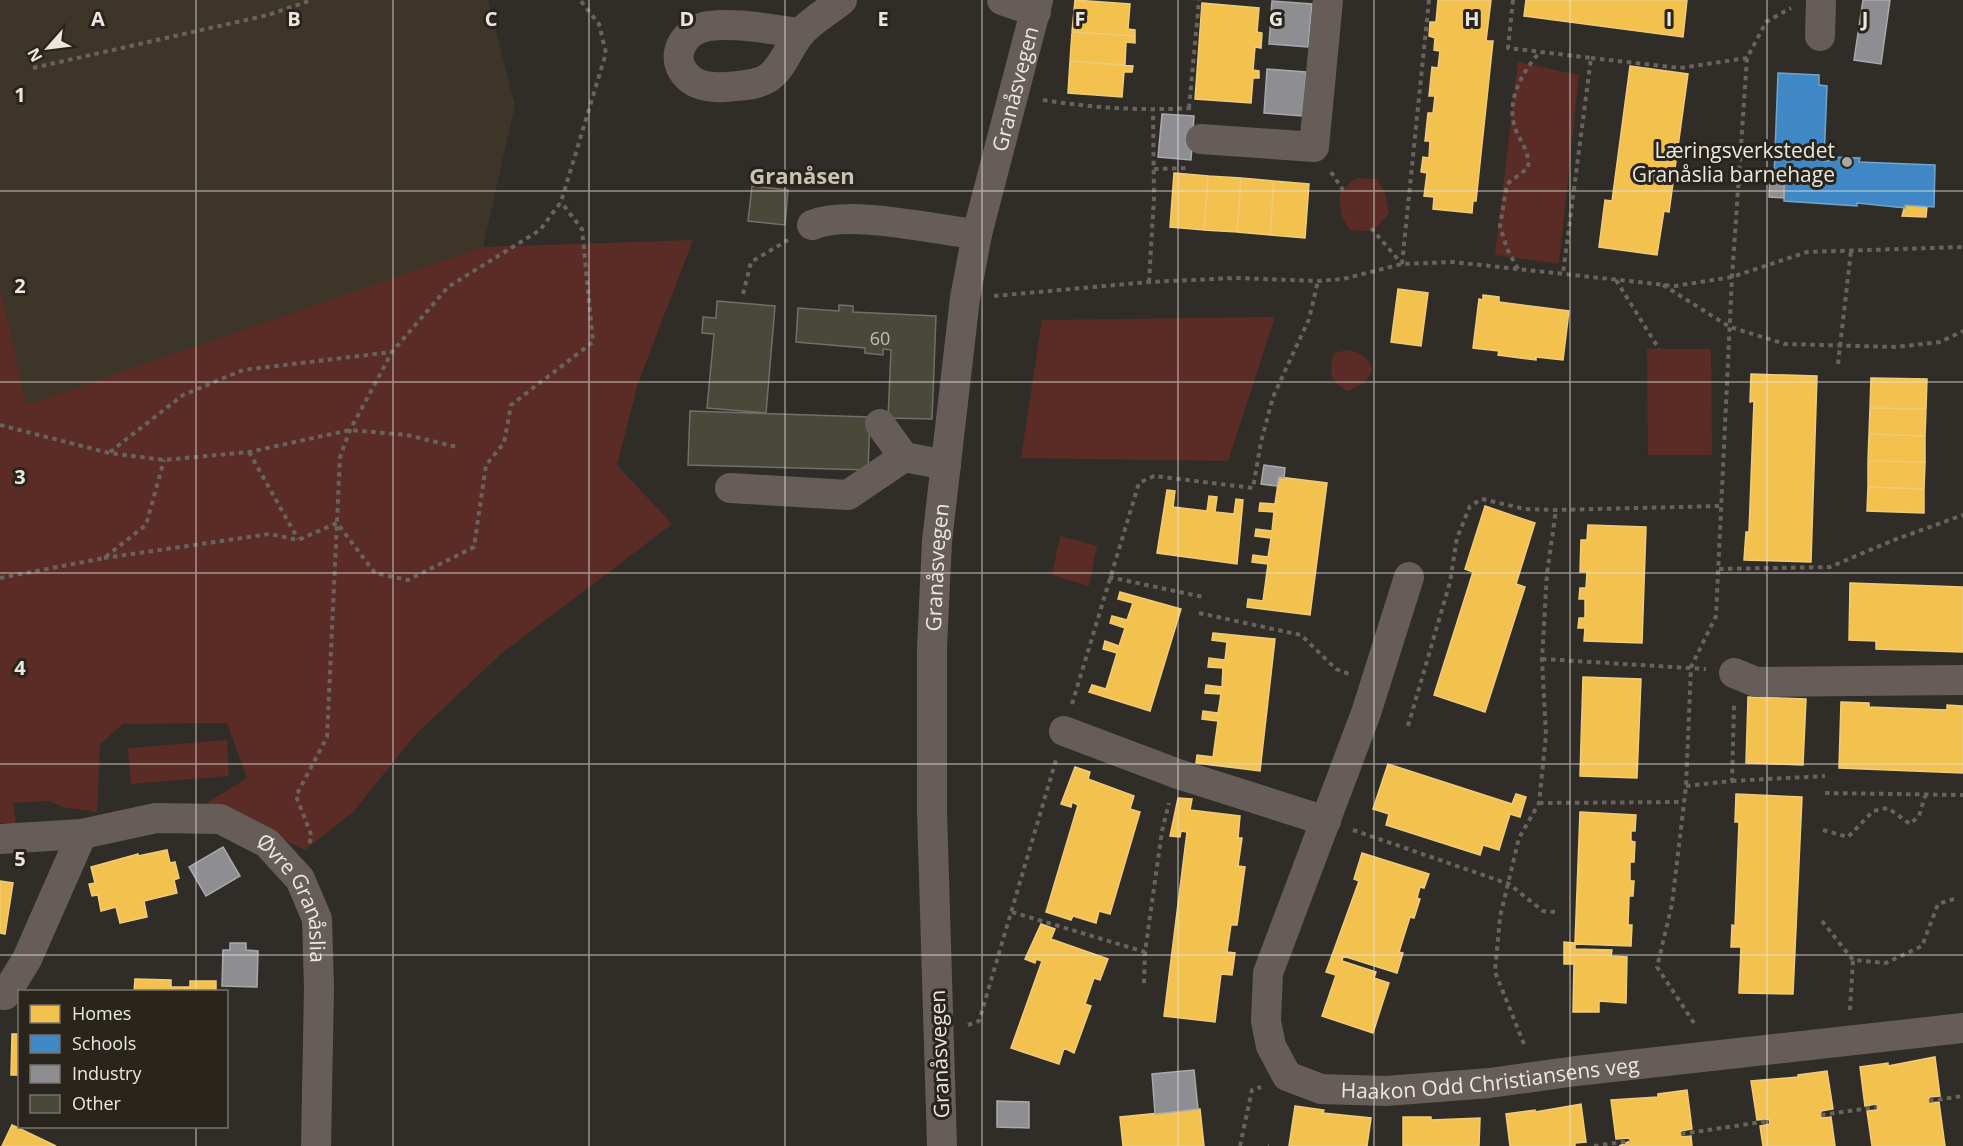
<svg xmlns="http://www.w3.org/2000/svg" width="1963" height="1146" viewBox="0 0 1963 1146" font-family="'Open Sans',sans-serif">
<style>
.built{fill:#3d3628}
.green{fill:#5a2c25}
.homes{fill:#f2c14e;stroke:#f0cc7a;stroke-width:1.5}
.schools{fill:#3f88c5;stroke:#72a4cd;stroke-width:1.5}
.industry{fill:#8d8d92;stroke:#a9a8aa;stroke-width:1.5}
.building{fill:#494839;stroke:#706f6b;stroke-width:1.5}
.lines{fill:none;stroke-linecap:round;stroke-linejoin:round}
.path{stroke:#69635e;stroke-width:4;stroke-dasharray:4.5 4.5;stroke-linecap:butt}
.minor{stroke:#665d58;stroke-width:30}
.grid{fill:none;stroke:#eae7e1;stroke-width:1.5;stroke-opacity:0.55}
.poi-dot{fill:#a9a6a0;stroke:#29241c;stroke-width:2}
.labels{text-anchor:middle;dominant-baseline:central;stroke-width:6;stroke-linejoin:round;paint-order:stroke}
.number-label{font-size:18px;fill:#c2bfb7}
.street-label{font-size:21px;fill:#eae7e1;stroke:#29241c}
.poi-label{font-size:21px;fill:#eae7e1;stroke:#29241c;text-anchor:end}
.neighbourhood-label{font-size:22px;font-weight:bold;fill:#c9c3b7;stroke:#29241c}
.grid-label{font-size:20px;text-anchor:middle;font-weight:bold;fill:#eae7e1;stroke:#29241c;stroke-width:6;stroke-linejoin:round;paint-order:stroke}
</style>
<rect width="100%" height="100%" fill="#302d28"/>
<path class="built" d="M0,0h488l27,105 -32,142 -458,159 -25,-119z"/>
<path class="green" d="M1518,62l61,13 -20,189 -64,-9z
M1359,178l18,1 8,15 4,19c-13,17 -18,20 -39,17l-8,-12 -3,-23 13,-15z
M693,240l-55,143 -21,82 55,59 -171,130 -85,80 -63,78 -48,38 -98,-47 40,-25 -20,-55 -104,1 -23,20 -3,68 -35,-5 -12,-6 -37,2 3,21 -16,-1v-536l26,118 457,-158z
M1275,317l-47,144 -207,-3 21,-138z
M1647,349h64l1,106h-64z
M1348,350c13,3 21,7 24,21l-7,12 -18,8c-17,-10 -19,-19 -13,-38z
M1060,536l37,10 -8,40 -37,-11z
M227,740l2,36 -98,8 -3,-36z"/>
<path class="homes" d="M1075,0l55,4 -2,25 7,1v6l-63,-4z
M1438,0h53l-5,41h7l-17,160h-3l-1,12 -39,-4 1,-12 -10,-1 3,-23 -6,-1 2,-15 6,1 1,-17h-5l3,-28h5l2,-17h-6l3,-29 6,1 2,-17 -6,-1 1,-12 -6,-2 1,-14h6z
M1526,0h161l-4,37 -159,-21z
M1202,3l57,5 -2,24 5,1 -1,15 -6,-1 -2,23 6,1v7h-6l-2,25 -56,-4z
M1072,32l63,4v7l-9,-1 -1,23 -55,-4z
M1070,61l63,5 -1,6h-8l-2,25 -54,-4z
M1630,66l58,8 -19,138 -5,-1 -7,44 -58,-8 6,-47 7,1z
M1174,173l34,3 -4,54 -34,-3z
M1208,176l33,2 -4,54 -33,-2z
M1241,178l33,3 -4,54 -33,-3z
M1274,181l35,3 -4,54 -35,-3z
M1905,205l22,1 -1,11 -24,-1z
M1398,289l30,4 -7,53 -30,-4z
M1483,295l16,2v5l70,9 -6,49 -27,-3v3l-38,-5 1,-4 -26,-3 6,-49 4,1z
M1751,374l66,2 -6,186 -67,-2 2,-28h3l5,-131 -4,1z
M1871,378l56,1 -1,30 -56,-1z
M1870,408l56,1 -1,27 -56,-2z
M1869,434l56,2v26l-57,-1z
M1868,461l57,1 -1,27 -56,-2z
M1279,477l48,6 -17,132 -63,-8 1,-8 15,2 5,-37 -16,-2 1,-7 15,2 3,-19 -16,-2 1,-7 16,2 2,-19 -15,-1 1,-8 15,1z
M1868,487l56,2v24l-57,-2z
M1167,490l8,1 -2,16 34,4 2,-15 8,1 -2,15 19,2 2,-15 7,1 -6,64 -80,-11z
M1485,506l50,17 -19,61 9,3 -40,125 -51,-17 39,-123 -8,-3z
M1588,525l58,2 -4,116 -58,-2 1,-13h-7l1,-10h6v-19h-6l1,-11h6l1,-16h-7l1,-32h6z
M1850,583l113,4v65l-87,-3v-8l-27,-1z
M1120,592l61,17 -31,102 -61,-19 3,-7 14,4 11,-36 -14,-4 2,-8 14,5 6,-18 -15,-5 2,-7 15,4 6,-17 -15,-4z
M1213,633l62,6 -15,132 -64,-8 1,-8 16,2 5,-36 -16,-2 1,-8 15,2 3,-19 -16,-1 1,-8 16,2 1,-19 -15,-1 1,-9 16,2 2,-18 -15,-2z
M1583,677l58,2 -4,99 -57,-2z
M1748,697l58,2 -3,66 -57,-2z
M1841,702l28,1v4l78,3v-5l16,1v67l-124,-5z
M1388,764l124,40 4,-10 10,3 -6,20 -10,-3 -11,36 -16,-5 -3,10 -94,-30 3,-11 -16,-5z
M1075,767l15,5 -2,7 46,17 -4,13 10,3 -30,102 -11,-3 -3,12 -23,-7 -2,4 -25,-8 32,-107 -6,-3 -1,5 -10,-3z
M1736,794l66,3 -9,197 -54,-1 2,-46h-10l1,-22 3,1 4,-104h-4z
M1178,798l14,1 -2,11 50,6 -2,22h4l-4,28 7,1 -8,58h-6l-4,27 8,1 -3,22 -11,-1 -6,48 -51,-6 23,-184 -6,-1 -1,6 -10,-1z
M1580,812l56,3 -1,16h-4v10l4,1 -1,20h-4v19h4l-1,15h-4l-1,29h4l-1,21 -56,-2v5l37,1 -1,6 16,1 -1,46 -27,-2v11h-26l1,-48h-10v-22l11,1z
M167,850l3,13 5,-1 4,16 -5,2 3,13 -33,8 3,16 -27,6 -4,-16 -15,4 -3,-16 -6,1 -3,-12 6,-1 -4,-16 47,-13v2z
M1362,853l67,21 -5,14 -4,-1 -3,11 3,1 -6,19 -4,-1 -11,35 4,1 -6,20 -54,-17 -1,5 34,11 -2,6 15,5 -16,50 -51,-17 14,-41 -10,-3 33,-91 -5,-2z
M0,881l13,2 -8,51 -5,-1z
M1041,924l14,5 -4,10 57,20 -8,21 -6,-2 -9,26 6,2 -17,47 -10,-5 -5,16 -48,-16 31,-87 -6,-2 -1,4 -10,-4z
M135,979l36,1v7h19v-6h26v11h-82z
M12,1034h8v41h-9z
M1935,1057l5,39 -11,1 1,6 9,-1 6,44h-73l-5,-35 10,-1v-3l-1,-3 -11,2 -5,-39 28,-4v3z
M1827,1071l6,38 -12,2v4l1,3 9,-1 4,29h-72l-3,-20 10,-2 -1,-5 -12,1 -6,-39 47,-4v-2z
M1687,1090l5,39 -11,2 1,6 9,-1 1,10h-73l11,-5 -1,-3 -13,1 -5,-39 47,-3v-3z
M1581,1104l5,38 -11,1v3h-65l-4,-32 29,-4v2z
M1295,1106l29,4 -1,3 48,5 -4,28h-78z
M1200,1109l4,37h-81l-3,-29z
M1403,1117h28v3l49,-2 -1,28h-76z
M12,1125l44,21h-54z"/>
<path class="schools" d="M1778,73l41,2v10l8,1 -3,75h5v-4l31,1 -1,4 76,3 -1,42 -29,-2v3l-48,-5v3l-73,-5v-23h-10z"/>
<path class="industry" d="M1863,0h27l-9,64 -27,-4z
M1272,1l40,3 -4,43 -39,-3z
M1267,69l39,3 -3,44 -39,-3z
M1162,114l32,2 -3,44 -33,-3z
M1770,171h4v7h10v20l-15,-1z
M1264,465l21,3 -1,10 -5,-1 -2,9 -16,-2z
M223,847l17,29 -34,20 -17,-29z
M230,943h16v7l12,1 -1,36 -35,-1 1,-36h7z
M1194,1070l4,39 -43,5 -3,-40z
M997,1101l32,1v26l-32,-1z"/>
<path class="building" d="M752,186l36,4 -3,35 -37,-4z
M717,301l58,5 -9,107 -59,-5 7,-74 -12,-1 1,-16 13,1z
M839,305l14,1v6l83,4 -4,103 -44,-1 3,-68 -8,-1v6l-18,-2v-5l-69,-6 2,-34 41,3z
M690,411l180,6 -2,53 -180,-5z"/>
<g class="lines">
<path class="path" d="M1513,0l-5,48 83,10 -28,216
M1591,58l89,10 67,-10
M33,68l235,-53 44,-15
M1043,100c50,8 99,11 150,8
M1189,108l10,-108
M1154,169l36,-1
M1331,172l12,18
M1371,228l31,36
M1402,264l27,-264
M1518,269l-11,-20 -7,-23 7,-42 21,-16c2,-14 -5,-23 -11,-35 -13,-29 4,-60 23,-81
M1616,280l43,69
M1149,282l5,-84 -1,-87
M1663,285l67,42 55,17 111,3 44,-5 23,-11
M743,294l8,-32 37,-22
M994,296l155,-14 86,-4 83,3 25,-2 59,-15 51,-2 222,24 57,-9 75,-25 156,-5
M1838,364l13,-113
M0,425l109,28 55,7 85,-8 101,-22 57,5 50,12
M110,452l73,-57 60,-25 149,-18
M249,452l49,87
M104,558l166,-24 28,6 39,-17 38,50 33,7 66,-33 12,-82 18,-22 7,-38 82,-63 -11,-113 -21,-27
M1719,569l111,-2 64,-27 69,-25
M1109,577l94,20
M0,578l104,-20 42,-33 18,-65
M1199,613l102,22 35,34 13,5
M1542,659l164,10
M1072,704l67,-221 15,-7 99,12 8,-46 12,-45 36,-78 9,-38
M1408,726l42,-144 7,-44 13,-32 12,-7 43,10 31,1 163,-4
M1732,781l93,-5
M1686,786l46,-5 2,-76
M1825,793l138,2
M1539,803l144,-1
M1353,830l156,54 34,27 12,1
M1823,830l25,7 25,-26 15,-3 22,16 9,-8 6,-20
M309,843l3,-6 -16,-41 31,-59 13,-280 10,-27 42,-78 56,-65 92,-57 21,-28 45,-149 -7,-29 -19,-24
M1012,912l133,40 17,-121 7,-28
M1822,921l31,39 33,3 36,-17 16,-42 16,-5
M1144,983l1,-31
M1850,1010l3,-50
M1694,1023l-37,-56 15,-63 14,-118 5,-119 25,-51 16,-339 15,-219 19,-36 25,-14
M968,1025l11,-4 77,-261
M1524,1044l-29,-72 5,-55 19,-79 20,-35 7,-68 -4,-76 5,-86 9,-63
M1929,1101l34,-5
M1821,1115l56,-8
M1681,1134l88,-13
M1240,1146l12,-56 9,-3
M1268,1146h1
M1594,1146l36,-5"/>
<g class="minor">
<path d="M1002,0l34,12"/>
<path d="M801,33c-29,-3 -63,-11 -92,-7 -26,3 -42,33 -20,52 12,11 33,10 48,8 10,-1 22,-2 31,-8 15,-10 20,-30 32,-44 10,-13 29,-23 42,-34"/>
<path d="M1820,36l1,-36"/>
<path d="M1201,139l113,8 14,-147"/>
<path d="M812,225c39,-16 122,5 165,9"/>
<path d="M880,424l24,33"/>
<path d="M730,488l118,7 56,-38 42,8"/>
<path id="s1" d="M1409,577l-43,136 -98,260 -2,48 5,25 16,30 34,13 65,2 104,-8 86,-12 387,-43"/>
<path d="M1734,673l22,9 207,-2"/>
<path d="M1064,731l114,43 148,47"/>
<path id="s2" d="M0,839l82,-5 74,-16 64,1 47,24 33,36 17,40 2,68 -3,159"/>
<path d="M5,995l22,-36 55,-125"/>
<path id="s3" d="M942,1146l-10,-335v-164l5,-106 28,-243 12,-64 61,-234"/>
</g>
</g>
<path class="grid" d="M196,0v992M393,0v1146M589,0v1146M785,0v1146M982,0v1146M1178,0v1146M1374,0v1146M1570,0v1146M1767,0v1146M0,191h1963M0,382h1963M0,573h1963M0,764h1963M0,955h1963M196,1126v20"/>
<circle class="poi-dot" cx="1847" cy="162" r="6"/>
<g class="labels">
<g class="number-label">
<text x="880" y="338">60</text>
</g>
<g class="street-label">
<text stroke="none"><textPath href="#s3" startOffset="1065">Granåsvegen</textPath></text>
<text stroke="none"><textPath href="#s3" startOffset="579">Granåsvegen</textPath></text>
<text stroke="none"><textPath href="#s2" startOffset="338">Øvre Granåslia</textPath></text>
<text transform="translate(939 1054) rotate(-92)">Granåsvegen</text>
<text stroke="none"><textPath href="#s1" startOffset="734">Haakon Odd Christiansens veg</textPath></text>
</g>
<g class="poi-label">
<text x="1835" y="150">Læringsverkstedet<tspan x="1835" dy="24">Granåslia barnehage</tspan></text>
</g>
<g class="neighbourhood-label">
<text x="802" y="175">Granåsen</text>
</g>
</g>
<g class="grid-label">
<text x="98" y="26">A</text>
<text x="294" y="26">B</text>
<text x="491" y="26">C</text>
<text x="687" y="26">D</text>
<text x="883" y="26">E</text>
<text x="1080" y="26">F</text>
<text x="1276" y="26">G</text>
<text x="1472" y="26">H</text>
<text x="1669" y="26">I</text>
<text x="1865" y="26">J</text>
<text x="20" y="102">1</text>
<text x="20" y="293">2</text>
<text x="20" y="484">3</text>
<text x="20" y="675">4</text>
<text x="20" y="866">5</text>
</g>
<rect x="18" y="990" width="210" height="138" fill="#29241c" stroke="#76726b" stroke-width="1.5"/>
<rect x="30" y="1005" width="30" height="18" fill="#f2c14e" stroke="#76726b" stroke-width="1.5"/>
<text x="72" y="1020" font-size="18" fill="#eae7e1">Homes</text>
<rect x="30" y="1035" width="30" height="18" fill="#3f88c5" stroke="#76726b" stroke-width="1.5"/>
<text x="72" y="1050" font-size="18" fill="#eae7e1">Schools</text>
<rect x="30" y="1065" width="30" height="18" fill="#8d8d92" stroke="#76726b" stroke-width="1.5"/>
<text x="72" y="1080" font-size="18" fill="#eae7e1">Industry</text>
<rect x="30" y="1095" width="30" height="18" fill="#494839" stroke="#76726b" stroke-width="1.5"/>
<text x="72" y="1110" font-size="18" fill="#eae7e1">Other</text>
<g transform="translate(48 48) rotate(242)" stroke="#29241c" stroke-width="4.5" paint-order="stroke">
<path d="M0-4.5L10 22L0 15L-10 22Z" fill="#eae7e1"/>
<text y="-9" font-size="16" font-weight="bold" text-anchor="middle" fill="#eae7e1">N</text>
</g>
</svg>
